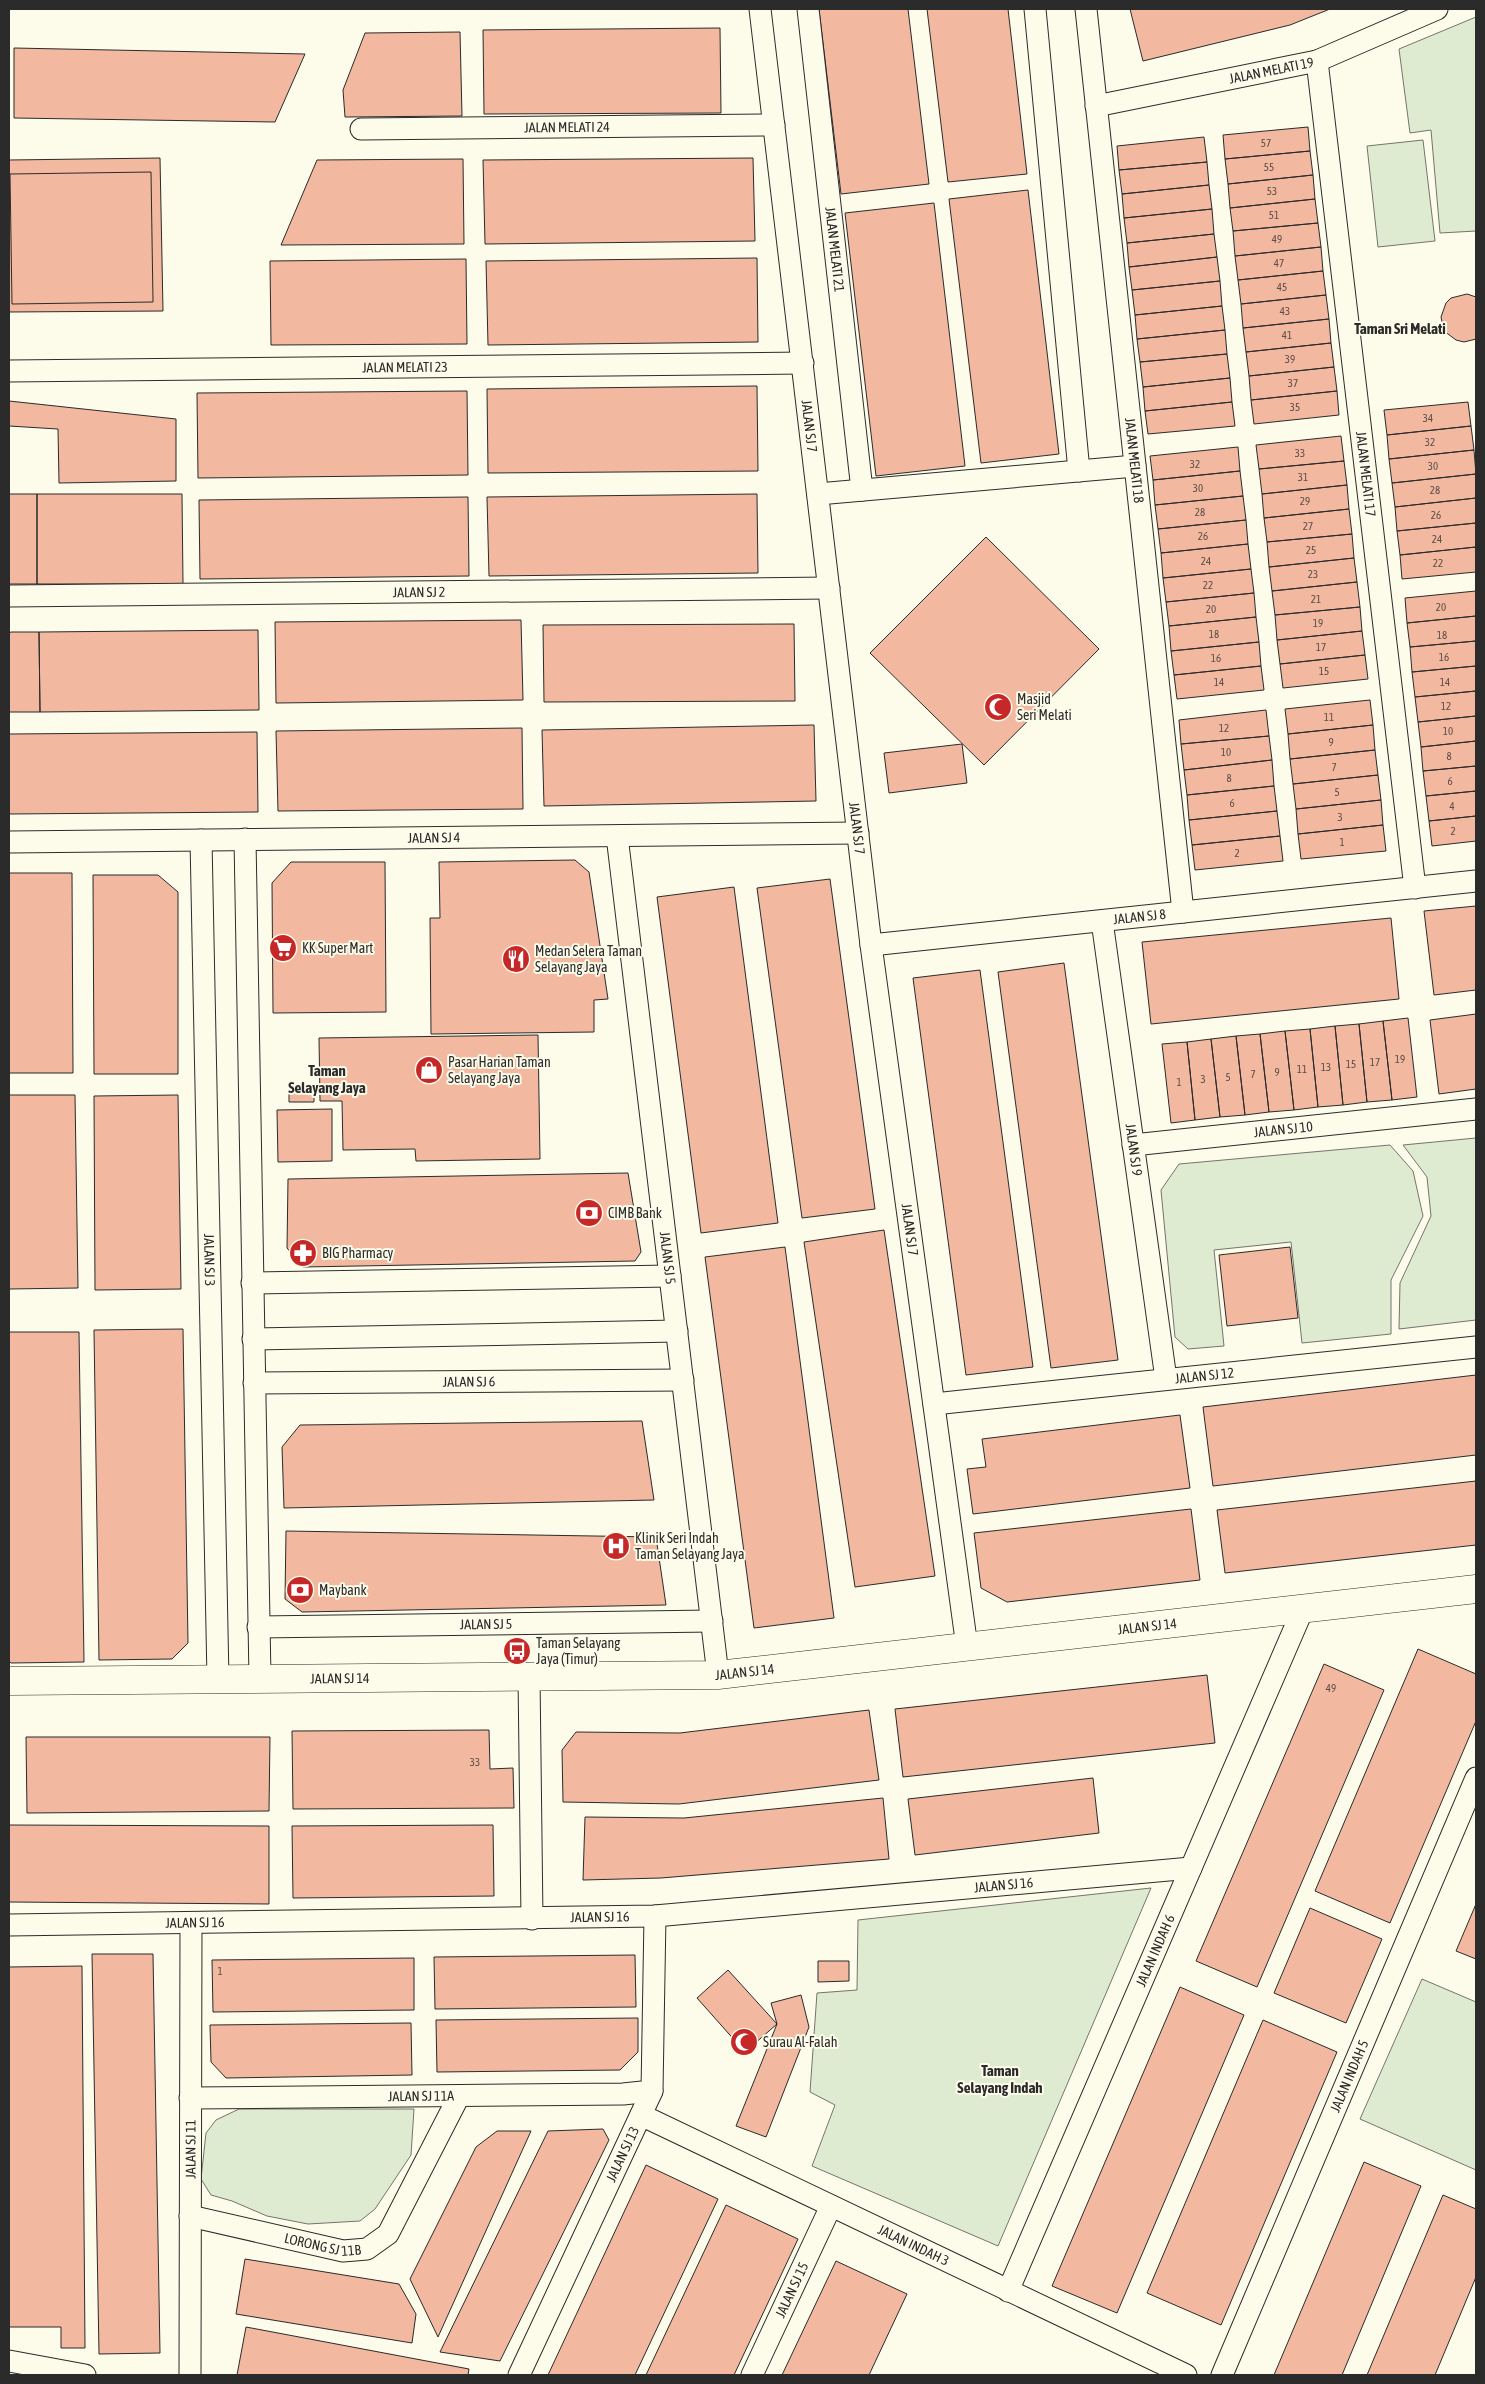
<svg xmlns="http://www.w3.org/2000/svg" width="1485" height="2384" viewBox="0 0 1485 2384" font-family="'Asap Condensed',sans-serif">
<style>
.green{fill:#deebd1;stroke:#74746e}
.building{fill:#f2b8a0;stroke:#2b2b2b}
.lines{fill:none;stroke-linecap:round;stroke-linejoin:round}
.street-casing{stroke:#2b2b2b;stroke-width:23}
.secondary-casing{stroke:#2b2b2b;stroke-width:29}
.street{stroke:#fdfbea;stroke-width:21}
.secondary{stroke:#fdfbea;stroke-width:28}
.labels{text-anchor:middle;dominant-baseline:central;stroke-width:4;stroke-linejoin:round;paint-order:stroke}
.number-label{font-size:11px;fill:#5d4e48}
.street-label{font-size:14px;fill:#2b2b2b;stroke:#fdfbea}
.poi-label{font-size:14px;fill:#2b2b2b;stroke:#fdfbea;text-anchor:start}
.neighbourhood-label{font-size:15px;font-weight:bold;fill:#2b2b2b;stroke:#fdfbea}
</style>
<rect width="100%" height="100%" fill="#fdfbea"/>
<path class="green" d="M1476,17v214l-36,2 -9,-103 -21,3 -11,-84z
M1423,140l12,101 -57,6 -11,-101z
M1476,1138v182l-77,9 1,-46 31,-67 -4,-39 -24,-32z
M1390,1145l23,26 10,45 -32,64v54l-89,9 -11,-101 -77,8 10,96 -36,3 -13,-12 -14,-147 18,-26z
M1151,1888l-153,358 -186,-80 23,-61 -25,-13 7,-99 40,-3 1,-70z
M1422,1979l54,23v168l-116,-51z
M239,2109h175l-3,46 -36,54 -15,12 -52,3 -41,-8 -35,-15 -21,-6 -10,-16 5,-46 10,-13z"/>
<path class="building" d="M819,9h89l21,175 -88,10z
M927,9h81l19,165 -79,8z
M1130,9h200l-40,16 -147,36z
M720,28l1,85 -237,1 -1,-84z
M460,32l2,84 -117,1 -2,-27 22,-57z
M14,48l291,6 -30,68 -261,-4z
M1308,127l2,24 -85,8 -2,-24z
M1204,137l3,25 -88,8 -2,-24z
M1310,151l3,24 -85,9 -3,-25z
M160,158l3,153 -154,1v-152z
M753,158l2,83 -270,3 -2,-84z
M463,159l1,85 -183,1 36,-85z
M1207,162l2,23 -87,9 -3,-24z
M151,172l2,130 -141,2 -2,-130z
M1313,175l2,24 -85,9 -2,-24z
M1209,185l3,24 -88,9 -2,-24z
M1028,190l31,264 -78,9 -32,-264z
M1315,199l3,24 -85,8 -3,-23z
M934,203l31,263 -89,10 -31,-263z
M1212,209l2,25 -87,9 -3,-25z
M1318,223l3,24 -86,9 -2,-25z
M1214,234l3,23 -88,10 -2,-24z
M1321,247l2,24 -85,9 -3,-24z
M1217,257l3,24 -88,9 -3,-23z
M757,258l1,84 -270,3 -2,-84z
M466,259l1,85 -196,1 -1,-84z
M1323,271l3,24 -85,9 -3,-24z
M1220,281l2,25 -87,9 -3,-25z
M1467,294l9,3v42l-12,3 -8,-2 -12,-9 -3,-14 5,-14 5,-5z
M1326,295l3,24 -86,9 -2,-24z
M1222,306l3,24 -88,9 -2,-24z
M1329,319l2,24 -85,9 -3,-24z
M1225,330l2,24 -87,8 -3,-23z
M1331,343l3,24 -85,9 -3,-24z
M1227,354l3,24 -87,9 -3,-25z
M1334,367l3,24 -86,9 -2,-24z
M1230,378l2,24 -87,9 -2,-24z
M757,386l1,85 -270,2 -1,-84z
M467,391l1,84 -270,3 -1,-85z
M1337,391l2,24 -85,9 -3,-24z
M9,401l167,18v62l-117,2 -1,-54 -49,-3z
M1232,402l3,24 -87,8 -3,-23z
M1468,402l3,24 -84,9 -3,-25z
M1471,426l3,24 -85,9 -2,-24z
M1341,436l3,25 -85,8 -3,-24z
M1238,447l2,24 -87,9 -3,-24z
M1474,450l2,24 -84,9 -3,-24z
M1344,461l3,24 -85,9 -3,-25z
M1240,471l3,25 -88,9 -2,-25z
M1476,474v24l-81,9 -3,-24z
M1347,485l2,24 -85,9 -2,-24z
M9,494h28v90h-28z
M37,494h145l1,90h-146z
M757,494l1,79 -269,3 -2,-79z
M1243,496l3,24 -88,9 -3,-24z
M468,497l1,79 -269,3 -1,-79z
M1476,498v25l-79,8 -2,-24z
M1349,509l3,25 -85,8 -3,-24z
M1246,520l2,24 -87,9 -3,-24z
M1476,523v24l-76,8 -3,-24z
M1352,534l2,24 -85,9 -2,-25z
M986,537l113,112 -115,116 -114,-112z
M1248,544l3,25 -88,9 -2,-25z
M1476,547v25l-74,7 -2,-24z
M1354,558l3,24 -85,9 -3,-24z
M1251,569l3,24 -88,9 -3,-24z
M1357,582l3,25 -85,8 -3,-24z
M1476,591v25l-69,7 -2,-25z
M1254,593l2,24 -87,9 -3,-24z
M1360,607l2,24 -85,9 -2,-25z
M1476,616v25l-66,6 -3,-24z
M1256,617l3,25 -88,9 -2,-25z
M521,620l2,80 -247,3 -1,-81z
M794,624l1,77 -251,1 -1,-77z
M258,630l1,80 -219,2 -1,-80z
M1362,631l3,24 -85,9 -3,-24z
M11,632h28l1,80h-31v-79z
M1476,641v25l-64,6 -2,-25z
M1259,642l2,24 -87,9 -3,-24z
M1365,655l3,24 -85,9 -3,-24z
M1261,666l3,24 -87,9 -3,-24z
M1476,666v25l-61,6 -3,-25z
M1476,691v25l-58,6 -3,-25z
M1370,700l3,25 -85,9 -3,-25z
M1266,710l3,26 -88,8 -2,-24z
M1476,716v25l-55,6 -3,-25z
M814,725l2,76 -272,5 -2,-76z
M1373,725l2,25 -85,9 -2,-25z
M522,728l1,81 -245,2 -2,-80z
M257,732l1,80 -249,2v-80z
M1269,736l3,24 -88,10 -3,-26z
M1476,741v25l-53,5 -2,-24z
M962,744l5,39 -78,10 -5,-40z
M1375,750l3,25 -85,9 -3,-25z
M1272,760l2,26 -87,9 -3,-25z
M1476,766v25l-50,5 -3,-25z
M1378,775l3,25 -85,9 -3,-25z
M1274,786l3,25 -88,9 -2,-25z
M1476,791v25l-47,5 -3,-25z
M1381,800l2,25 -85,9 -2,-25z
M1277,811l3,25 -88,9 -3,-25z
M1476,816v25l-44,5 -3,-25z
M1383,825l3,26 -85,8 -3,-25z
M1280,836l3,25 -88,9 -3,-25z
M575,860l14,12 19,127 -14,1v32l-163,2 -1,-116h10l-1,-56z
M291,862h94l1,150 -113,1 -1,-130z
M9,873h63l1,200h-64z
M93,875h65l20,17v182h-84z
M830,879l45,330 -73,9 -45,-330z
M734,887l44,336 -77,10 -44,-336z
M1476,906v84l-42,5 -10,-84z
M1391,918l8,81 -248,25 -9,-82z
M1064,963l54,397 -67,8 -53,-396z
M980,970l53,397 -67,8 -53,-397z
M1476,1014v75l-37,5 -9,-74z
M1408,1018l9,79 -25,3 -9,-79z
M1383,1021l9,79 -25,2 -8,-78z
M1359,1024l8,78 -24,3 -8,-79z
M1335,1026l8,79 -25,2 -8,-78z
M1310,1029l8,78 -24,3 -9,-79z
M1285,1031l9,79 -25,2 -9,-78z
M1260,1034l9,78 -24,3 -9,-79z
M538,1035l2,124 -124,2 -1,-12 -72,1 -1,-49h-22l-1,-63z
M1236,1036l9,79 -25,2 -9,-78z
M1211,1039l9,78 -25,3 -8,-78z
M1187,1042l8,78 -24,3 -9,-79z
M289,1088h25v14h-25z
M9,1095h66l3,193 -69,1z
M178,1095l3,194 -86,1 -1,-194z
M332,1109v52l-54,1 -1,-52z
M628,1173l13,79 -6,9 -332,6 -16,-19 1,-69z
M884,1230l51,346 -80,11 -51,-345z
M785,1247l49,371 -80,10 -49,-371z
M1290,1247l8,71 -71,8 -8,-71z
M183,1329l5,314 -16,16 -73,1 -5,-330z
M9,1332h70l5,330 -73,1 -2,-2z
M1476,1375v80l-263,31 -10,-79z
M1180,1415l10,73 -217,26 -6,-45 19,-2 -4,-28z
M642,1421l12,79 -370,8 -2,-61 18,-22z
M1476,1481v64l-251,28 -8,-63z
M1191,1509l9,71 -193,22 -26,-14 -7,-55z
M286,1531l370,6 10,68 -364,7 -17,-13z
M1418,1649l58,25v47l-86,202 -75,-32z
M1324,1664l60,26 -127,297 -61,-26z
M1207,1675l8,68 -312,34 -8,-68z
M869,1710l10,70 -200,24 -116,-2 -1,-52 14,-18 104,1z
M489,1730l1,39 23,-1 1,40 -221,1 -1,-78z
M26,1737h244l-1,74 -242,2z
M1093,1778l6,55 -184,22 -7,-56z
M883,1798l6,61 -228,19 -78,2 2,-63 99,1z
M9,1825l260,1v78l-260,-2z
M493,1825l1,71 -201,2 -1,-72z
M1476,1904v55l-20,-8z
M1310,1908l72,31 -36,84 -72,-30z
M92,1954h61l7,399 -61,1z
M635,1955l1,52 -201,2 -1,-52z
M414,1958v52l-201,2 -1,-52z
M818,1961h31v20l-31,1z
M82,1966l3,382h-24v-21h-52v-360z
M728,1970l49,54 -32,28 -48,-54z
M1180,1987l64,28 -127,298 -65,-27z
M801,1995l8,32 -43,110 -30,-11 41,-102 -6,-21z
M638,2018v34l-18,18 -183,2 -1,-52z
M1263,2020l74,32 -116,273 -74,-32z
M411,2023l1,52 -186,3 -15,-16 -1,-37z
M603,2129l6,11 -109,221 -60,-9 108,-221z
M497,2131h34l-93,206 -28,-58 66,-132z
M1364,2162l57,24 -79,189h-68z
M646,2165l72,34 -83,176h-87z
M1443,2195l33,14v68l-41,98h-68z
M726,2205l72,34 -64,136h-88z
M245,2259l154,25 17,30 -4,29 -176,-29z
M836,2261l71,33 -38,81h-87z
M246,2327l223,42 -1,6h-231z"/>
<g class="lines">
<g class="street-casing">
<g id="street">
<path id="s1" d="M760,9l111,936 96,702"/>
<path id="s2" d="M808,9l54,481"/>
<path d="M1035,9l44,462"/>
<path id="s3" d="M1086,9l97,903"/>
<path id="s4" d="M1317,61l98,827"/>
<path id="s5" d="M1096,106l221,-45 120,-52"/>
<path id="s6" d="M361,129l413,-4"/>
<path id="s7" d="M9,371l794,-8"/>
<path d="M818,494l317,-28"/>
<path id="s8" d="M9,596l820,-8"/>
<path id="s9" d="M617,836l101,839"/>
<path d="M245,839l15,839"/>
<path id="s10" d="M201,840l17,839"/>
<path id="s11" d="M9,842l849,-9"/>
<path id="s12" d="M1102,921l64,458"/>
<path id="s13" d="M871,945l605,-64"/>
<path id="s14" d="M1133,1145l343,-36"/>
<path d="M252,1283l418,-7"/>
<path d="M253,1339l424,-8"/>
<path id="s15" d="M254,1383l429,-3"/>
<path id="s16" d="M934,1404l542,-57"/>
<path id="s17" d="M258,1627l454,-6"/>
<path d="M529,1676l3,243"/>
<path id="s18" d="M9,1925l646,-9 536,-48"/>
<path id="s19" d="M190,2098l433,-4 29,-3"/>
<path id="s20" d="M641,2115l545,260"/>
<path id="s21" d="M190,2216l153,35 24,-2 21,-15 71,-138"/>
<path id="s22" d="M1008,2291l295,-682"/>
<path d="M9,2361l76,14"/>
<path id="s23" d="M190,2375l1,-452"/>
<path id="s24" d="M519,2375l133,-284 3,-175"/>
<path id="s25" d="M752,2375l79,-169"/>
<path id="s26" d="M1222,2375l254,-597"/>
</g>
</g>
<g class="secondary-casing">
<g id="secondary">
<path id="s27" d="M9,1681l709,-6 758,-86"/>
</g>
</g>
<use href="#street" class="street"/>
<use href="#secondary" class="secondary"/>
</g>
<defs>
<g id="mosque-disc" transform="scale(1.4375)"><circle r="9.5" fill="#c62828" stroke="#fdfbea"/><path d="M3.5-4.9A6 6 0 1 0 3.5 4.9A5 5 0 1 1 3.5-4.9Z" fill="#fff"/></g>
<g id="supermarket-disc" transform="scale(1.4375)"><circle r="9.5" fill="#c62828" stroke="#fdfbea"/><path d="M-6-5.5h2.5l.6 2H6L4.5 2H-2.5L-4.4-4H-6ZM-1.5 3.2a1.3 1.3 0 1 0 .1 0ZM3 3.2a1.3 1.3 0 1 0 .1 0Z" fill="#fff"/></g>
<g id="restaurant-disc" transform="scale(1.4375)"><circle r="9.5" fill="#c62828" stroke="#fdfbea"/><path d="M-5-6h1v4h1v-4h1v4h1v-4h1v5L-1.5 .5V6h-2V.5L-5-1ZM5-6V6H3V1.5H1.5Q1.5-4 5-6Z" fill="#fff"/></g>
<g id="shop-disc" transform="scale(1.4375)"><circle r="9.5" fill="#c62828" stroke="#fdfbea"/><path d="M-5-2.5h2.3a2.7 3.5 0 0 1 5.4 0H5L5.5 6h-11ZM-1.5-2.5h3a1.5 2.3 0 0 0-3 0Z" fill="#fff"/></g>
<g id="bank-disc" transform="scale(1.4375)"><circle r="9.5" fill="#c62828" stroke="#fdfbea"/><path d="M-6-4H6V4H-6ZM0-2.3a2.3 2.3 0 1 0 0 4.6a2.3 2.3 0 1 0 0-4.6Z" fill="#fff"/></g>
<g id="pharmacy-disc" transform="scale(1.4375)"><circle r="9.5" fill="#c62828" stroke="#fdfbea"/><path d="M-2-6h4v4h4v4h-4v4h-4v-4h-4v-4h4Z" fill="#fff"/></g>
<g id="hospital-disc" transform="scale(1.4375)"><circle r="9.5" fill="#c62828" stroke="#fdfbea"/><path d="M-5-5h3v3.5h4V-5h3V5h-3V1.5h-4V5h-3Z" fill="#fff"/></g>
<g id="bus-disc" transform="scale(1.4375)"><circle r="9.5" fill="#c62828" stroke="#fdfbea"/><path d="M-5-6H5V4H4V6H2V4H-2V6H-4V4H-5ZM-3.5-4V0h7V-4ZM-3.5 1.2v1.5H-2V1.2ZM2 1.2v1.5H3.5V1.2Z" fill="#fff"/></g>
</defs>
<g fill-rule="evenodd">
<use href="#mosque-disc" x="998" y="707"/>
<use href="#supermarket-disc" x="283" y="948"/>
<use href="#restaurant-disc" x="516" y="959"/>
<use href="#shop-disc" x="429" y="1070"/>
<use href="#bank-disc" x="589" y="1213"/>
<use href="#pharmacy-disc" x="303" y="1253"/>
<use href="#hospital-disc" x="616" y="1546"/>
<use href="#bank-disc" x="300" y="1590"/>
<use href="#bus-disc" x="517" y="1651"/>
<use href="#mosque-disc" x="744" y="2042"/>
</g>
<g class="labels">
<g class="number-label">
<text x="1266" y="143">57</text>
<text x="1269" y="167">55</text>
<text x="1272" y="191">53</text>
<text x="1274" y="215">51</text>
<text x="1277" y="239">49</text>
<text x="1279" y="263">47</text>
<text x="1282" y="287">45</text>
<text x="1285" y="311">43</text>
<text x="1287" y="335">41</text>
<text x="1290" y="359">39</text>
<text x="1293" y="383">37</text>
<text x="1295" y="407">35</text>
<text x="1428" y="418">34</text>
<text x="1430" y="442">32</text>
<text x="1300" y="453">33</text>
<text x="1195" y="464">32</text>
<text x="1433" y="466">30</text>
<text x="1303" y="477">31</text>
<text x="1198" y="488">30</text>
<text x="1435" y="490">28</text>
<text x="1305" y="501">29</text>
<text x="1200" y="512">28</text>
<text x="1436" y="515">26</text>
<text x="1308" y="526">27</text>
<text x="1203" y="536">26</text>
<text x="1437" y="539">24</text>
<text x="1311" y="550">25</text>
<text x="1206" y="561">24</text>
<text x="1438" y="563">22</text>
<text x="1313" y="574">23</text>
<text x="1208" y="585">22</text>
<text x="1316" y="599">21</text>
<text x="1441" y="607">20</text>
<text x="1211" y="609">20</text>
<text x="1318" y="623">19</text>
<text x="1214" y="634">18</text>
<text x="1442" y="635">18</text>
<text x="1321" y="647">17</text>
<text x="1444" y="657">16</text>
<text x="1216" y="658">16</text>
<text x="1324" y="671">15</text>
<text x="1219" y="682">14</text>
<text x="1445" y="682">14</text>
<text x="1446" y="706">12</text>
<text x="1329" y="717">11</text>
<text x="1224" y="728">12</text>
<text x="1448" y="731">10</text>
<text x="1331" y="742">9</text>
<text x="1226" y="752">10</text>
<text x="1449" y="756">8</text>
<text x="1334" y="767">7</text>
<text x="1229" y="778">8</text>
<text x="1450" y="781">6</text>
<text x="1337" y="792">5</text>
<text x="1232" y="803">6</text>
<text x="1452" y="806">4</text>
<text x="1340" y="817">3</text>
<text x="1453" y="831">2</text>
<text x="1342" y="842">1</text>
<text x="1237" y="853">2</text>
<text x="1400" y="1059">19</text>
<text x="1375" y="1062">17</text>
<text x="1351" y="1064">15</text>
<text x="1326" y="1067">13</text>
<text x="1302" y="1069">11</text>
<text x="1277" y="1072">9</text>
<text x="1253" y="1074">7</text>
<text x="1228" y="1077">5</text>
<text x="1203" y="1079">3</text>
<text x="1179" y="1082">1</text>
<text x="1331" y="1688">49</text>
<text x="475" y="1762">33</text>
<text x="220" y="1971">1</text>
</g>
<g class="street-label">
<text stroke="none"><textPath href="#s5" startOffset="179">JALAN MELATI 19</textPath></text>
<text stroke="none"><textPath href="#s6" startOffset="206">JALAN MELATI 24</textPath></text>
<text stroke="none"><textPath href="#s2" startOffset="242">JALAN MELATI 21</textPath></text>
<text stroke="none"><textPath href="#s7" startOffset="396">JALAN MELATI 23</textPath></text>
<text stroke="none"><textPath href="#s1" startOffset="420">JALAN SJ 7</textPath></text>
<text stroke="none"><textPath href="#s3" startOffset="454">JALAN MELATI 18</textPath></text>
<text stroke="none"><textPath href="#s4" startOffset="416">JALAN MELATI 17</textPath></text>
<text stroke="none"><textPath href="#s8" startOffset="410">JALAN SJ 2</textPath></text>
<text stroke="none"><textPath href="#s1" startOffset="825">JALAN SJ 7</textPath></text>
<text stroke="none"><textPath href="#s11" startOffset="425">JALAN SJ 4</textPath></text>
<text stroke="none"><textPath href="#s13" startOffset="270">JALAN SJ 8</textPath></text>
<text stroke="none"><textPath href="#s14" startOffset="151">JALAN SJ 10</textPath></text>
<text stroke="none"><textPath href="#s12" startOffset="231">JALAN SJ 9</textPath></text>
<text stroke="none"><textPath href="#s1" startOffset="1230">JALAN SJ 7</textPath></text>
<text stroke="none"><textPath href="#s9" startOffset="425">JALAN SJ 5</textPath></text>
<text stroke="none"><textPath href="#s10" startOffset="420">JALAN SJ 3</textPath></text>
<text stroke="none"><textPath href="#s16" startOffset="272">JALAN SJ 12</textPath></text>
<text stroke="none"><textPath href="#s15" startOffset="215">JALAN SJ 6</textPath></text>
<text stroke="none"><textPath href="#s17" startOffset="228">JALAN SJ 5</textPath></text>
<text stroke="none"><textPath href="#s27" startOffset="1141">JALAN SJ 14</textPath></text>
<text stroke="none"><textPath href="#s27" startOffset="736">JALAN SJ 14</textPath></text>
<text stroke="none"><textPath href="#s27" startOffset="331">JALAN SJ 14</textPath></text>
<text stroke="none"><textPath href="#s18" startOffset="996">JALAN SJ 16</textPath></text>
<text stroke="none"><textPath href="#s18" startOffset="591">JALAN SJ 16</textPath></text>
<text stroke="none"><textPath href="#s18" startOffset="186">JALAN SJ 16</textPath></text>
<text stroke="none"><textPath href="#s22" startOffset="371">JALAN INDAH 6</textPath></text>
<text stroke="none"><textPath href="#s26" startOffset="325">JALAN INDAH 5</textPath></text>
<text stroke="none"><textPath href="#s19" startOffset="231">JALAN SJ 11A</textPath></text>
<text stroke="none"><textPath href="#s23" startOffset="226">JALAN SJ 11</textPath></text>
<text stroke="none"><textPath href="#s24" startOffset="244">JALAN SJ 13</textPath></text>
<text stroke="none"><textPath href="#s21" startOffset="136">LORONG SJ 11B</textPath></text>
<text stroke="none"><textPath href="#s20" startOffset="302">JALAN INDAH 3</textPath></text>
<text stroke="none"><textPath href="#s25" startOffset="94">JALAN SJ 15</textPath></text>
</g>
<g class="poi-label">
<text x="1017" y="699">Masjid<tspan x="1017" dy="16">Seri Melati</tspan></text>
<text x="302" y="948">KK Super Mart</text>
<text x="535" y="951">Medan Selera Taman<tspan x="535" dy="16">Selayang Jaya</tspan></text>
<text x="448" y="1062">Pasar Harian Taman<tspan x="448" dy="16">Selayang Jaya</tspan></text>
<text x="608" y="1213">CIMB Bank</text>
<text x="322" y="1253">BIG Pharmacy</text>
<text x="635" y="1538">Klinik Seri Indah<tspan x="635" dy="16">Taman Selayang Jaya</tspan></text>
<text x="319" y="1590">Maybank</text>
<text x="536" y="1643">Taman Selayang<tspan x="536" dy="16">Jaya (Timur)</tspan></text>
<text x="763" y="2042">Surau Al-Falah</text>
</g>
<g class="neighbourhood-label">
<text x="1400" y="328">Taman Sri Melati</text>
<text x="327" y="1070">Taman<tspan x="327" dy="17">Selayang Jaya</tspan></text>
<text x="1000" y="2070">Taman<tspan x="1000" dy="17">Selayang Indah</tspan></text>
</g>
</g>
<rect width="1485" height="2384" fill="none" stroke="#2b2b2b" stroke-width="20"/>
</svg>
